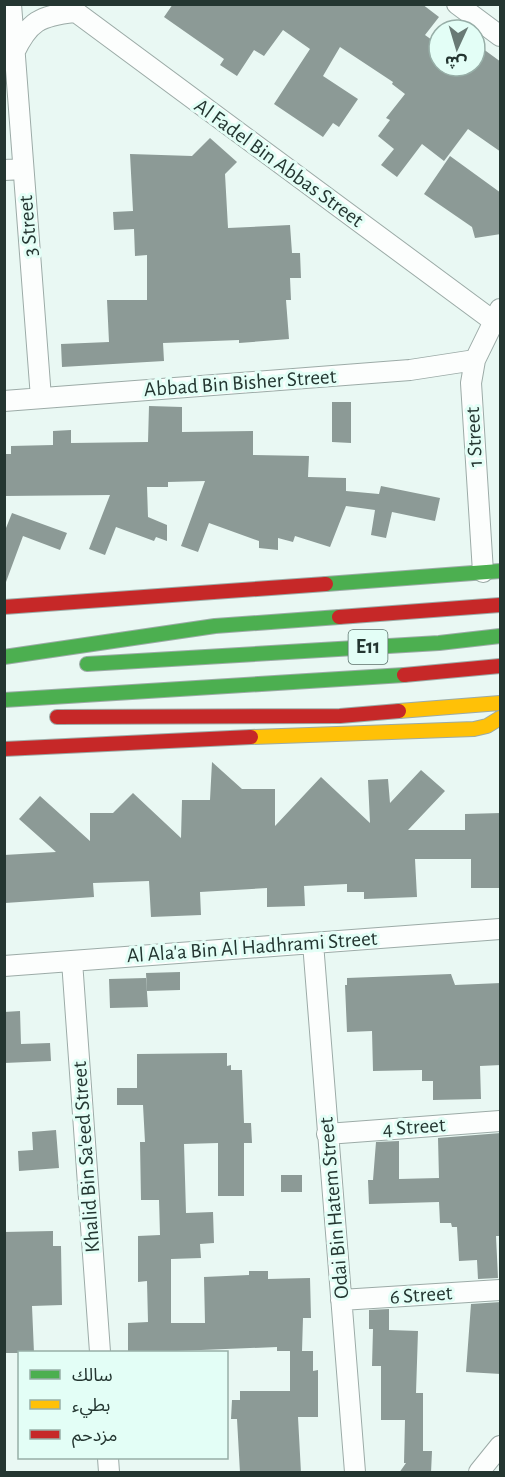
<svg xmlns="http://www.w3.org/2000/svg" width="505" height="1477" viewBox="0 0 505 1477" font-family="'Alegreya Sans','Noto Sans Arabic',sans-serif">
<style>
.building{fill:#8c9a96}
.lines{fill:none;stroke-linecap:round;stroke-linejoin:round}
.street-casing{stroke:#9caba7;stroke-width:22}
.fast-casing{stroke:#9caba7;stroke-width:16}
.slow-casing{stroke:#9caba7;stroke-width:16}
.jam-casing{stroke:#9caba7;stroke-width:16}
.street{stroke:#fcfefd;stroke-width:20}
.fast{stroke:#4caf50;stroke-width:14}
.slow{stroke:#ffc107;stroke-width:14}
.jam{stroke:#c62828;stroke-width:14}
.labels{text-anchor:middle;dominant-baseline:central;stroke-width:6;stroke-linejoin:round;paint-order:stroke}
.shield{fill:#e3fef6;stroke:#5d726c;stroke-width:1.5}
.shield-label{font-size:20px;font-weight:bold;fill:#243631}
.street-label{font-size:21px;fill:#243631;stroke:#e3fef6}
</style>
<rect width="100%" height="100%" fill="#e9f8f3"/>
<path class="building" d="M173,4h249l17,13 -14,18 14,10v21h36v-23l26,19v90l-33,-23 -24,32 -22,-17 -25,33 -16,-12 13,-16 -16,-13 12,-16 -4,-2 19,-24 -13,-10 1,-2 -53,-35 -17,29 35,23 -19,28 -6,-4 -10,14 -49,-33 36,-55 -27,-19 -19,26 -10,-6 -17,26 -17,-11 4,-6 -60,-42z
M210,138l27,24 -12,12 3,54 62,-3 2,28h8l1,25h-11l1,22h-5l3,39 -50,4v-3l-76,3 1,18 -102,6 -1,-23 48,-2 -2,-42h40v-45l-12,1 -1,-27 -20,1 -1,-18 20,-1 -3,-57 62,2z
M450,156l51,37v41l-26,4 -3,-11 -48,-33z
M332,402h19v41l-19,-1z
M149,406l33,1v25l71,-1v24l56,1 -1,21 38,1v13l33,3 2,-8 59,12 -5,23 -43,-9 -6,26 -15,-3 4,-25 -29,-4 -16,41 -35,-11 -2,6 -15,-4v12l-19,-2v-7l-50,-18 -11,29 -17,-6 24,-65 -37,1v5h-21l1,30 19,8v16l-11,-4 -2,4 -38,-14 -11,28 -16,-6 21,-54 -106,1v-42h7v-8l42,-1v-14l18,-1v13l77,-1z
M12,513l55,20 -7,17 -37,-14 -17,46 -2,-49z
M212,762l30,27h33v37l46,-49 49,46 -2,-43 20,-1 2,24 31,-33 24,21 -37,39h57v-16l36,-1v75h-30v-29h-56l2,38 -53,2v-7h-17v-8l-43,2 1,20 -38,1v-19l-67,4 1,23 -50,2 -2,-36 -56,2 1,14 -89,6 -1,-48 52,-3 -37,-33 21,-23 50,45v-28h23l20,-20 48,45 1,-38h28z
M180,972v18l-33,1 -1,-18z
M451,974l4,11 46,-2v82l-21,1 1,33 -48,1v-19h-11v-11l-49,1 -1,-40 -25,1 -2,-47h2v-7z
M146,978l2,29 -38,1 -1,-29z
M20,1011l1,33 29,-1 1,18 -47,2v-51z
M227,1053v13l4,-1v5h11l2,53h7l1,20h-8v53h-26v-53l-34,1 2,69 27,-1 1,31 -14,1 1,14 -30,1v64h34l-1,-46 45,-2v-4h19v8l42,-1 1,40h-8l-1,33h-2h13v20l5,-1v47h-20l3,56h-61l-3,-54h-6l1,-19h8v-9h50v-40h-13v-4l-149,6v-30l20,-1 -1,-41 -9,1v-46l22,-1 -1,-35h-18l-1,-58h5l-2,-37h-26v-17h20v-34z
M56,1130l3,38 -40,3 -1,-20 15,-1 -1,-18z
M501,1133v103h-5l2,42 -20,1 -1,-19 -18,1 -2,-34h-5l-1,-4h-11l-1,-21 -70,2 -1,-24h5l3,-38 23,-1v38l40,-1 -1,-40z
M281,1175h21v17h-21z
M53,1231v15h8l1,59 -30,1 2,47h-30v-121z
M501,1302v72l-35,-2 5,-68z
M389,1309v21l29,1 -2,62h7v58h9l-1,22h-32l7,-10h-2l1,-43h-24v-54h-9l1,-37h-4v-19z"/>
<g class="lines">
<g class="street-casing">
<path id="street" d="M11,4l30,394
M65,4l427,316
M457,4l43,32
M14,53c15,-32 26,-37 60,-41
M4,170l19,-1
M4,401l406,-31 65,-10
M483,572l-12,-189 4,-23 25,-51
M313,943l42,529
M72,961l28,391
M4,966l496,-37
M327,1134l173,-13
M341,1300l159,-10
M108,1458l1,14
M479,1472l21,-26"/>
</g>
<g class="fast-casing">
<path id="fast" d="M326,584l174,-13
M4,657l211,-31 124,-9
M87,664l352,-21 61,-7
M4,700l400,-25"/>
</g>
<g class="slow-casing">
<path id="slow" d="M399,711l101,-8
M251,737l223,-8 13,-3 13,-8"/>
</g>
<g class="jam-casing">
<path id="jam" d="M4,607l322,-23
M339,617l161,-12
M404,675l96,-9
M57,717l283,-1 59,-5
M4,749l247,-12"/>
</g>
<use href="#street" class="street"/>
<use href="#fast" class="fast"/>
<use href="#slow" class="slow"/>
<use href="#jam" class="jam"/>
</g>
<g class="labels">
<rect class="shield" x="348.5" y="630" width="39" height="34" rx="4.5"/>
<g class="shield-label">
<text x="368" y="647">E11</text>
</g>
<g class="street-label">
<text transform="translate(279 163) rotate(36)">Al Fadel Bin Abbas Street</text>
<text transform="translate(28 226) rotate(-95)">3 Street</text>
<text transform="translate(240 383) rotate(-4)">Abbad Bin Bisher Street</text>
<text transform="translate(474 437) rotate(-93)">1 Street</text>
<text transform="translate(252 947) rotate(-4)">Al Ala'a Bin Al Hadhrami Street</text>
<text transform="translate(414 1127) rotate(-4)">4 Street</text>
<text transform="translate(86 1157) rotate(-94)">Khalid Bin Sa'eed Street</text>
<text transform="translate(334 1208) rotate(-95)">Odai Bin Hatem Street</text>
<text transform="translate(421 1295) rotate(-4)">6 Street</text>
</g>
</g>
<rect width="505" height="1477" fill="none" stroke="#243631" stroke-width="12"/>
<rect x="18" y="1351" width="210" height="108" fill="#e3fef6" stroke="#97aea7" stroke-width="1.5"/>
<rect x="30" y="1370" width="30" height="9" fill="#4caf50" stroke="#97aea7" stroke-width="1.5"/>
<text x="72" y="1381" font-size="18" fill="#243631">سالك</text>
<rect x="30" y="1400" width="30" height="9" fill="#ffc107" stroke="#97aea7" stroke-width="1.5"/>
<text x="72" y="1411" font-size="18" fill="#243631">بطيء</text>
<rect x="30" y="1430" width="30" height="9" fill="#c62828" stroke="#97aea7" stroke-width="1.5"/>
<text x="72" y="1441" font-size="18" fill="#243631">مزدحم</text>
<g transform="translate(457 48) rotate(184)"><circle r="28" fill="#e3fef6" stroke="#97aea7" stroke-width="1.5"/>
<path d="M0-4.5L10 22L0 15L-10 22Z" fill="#697a75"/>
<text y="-9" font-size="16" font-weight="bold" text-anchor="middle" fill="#243631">ش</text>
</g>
</svg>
